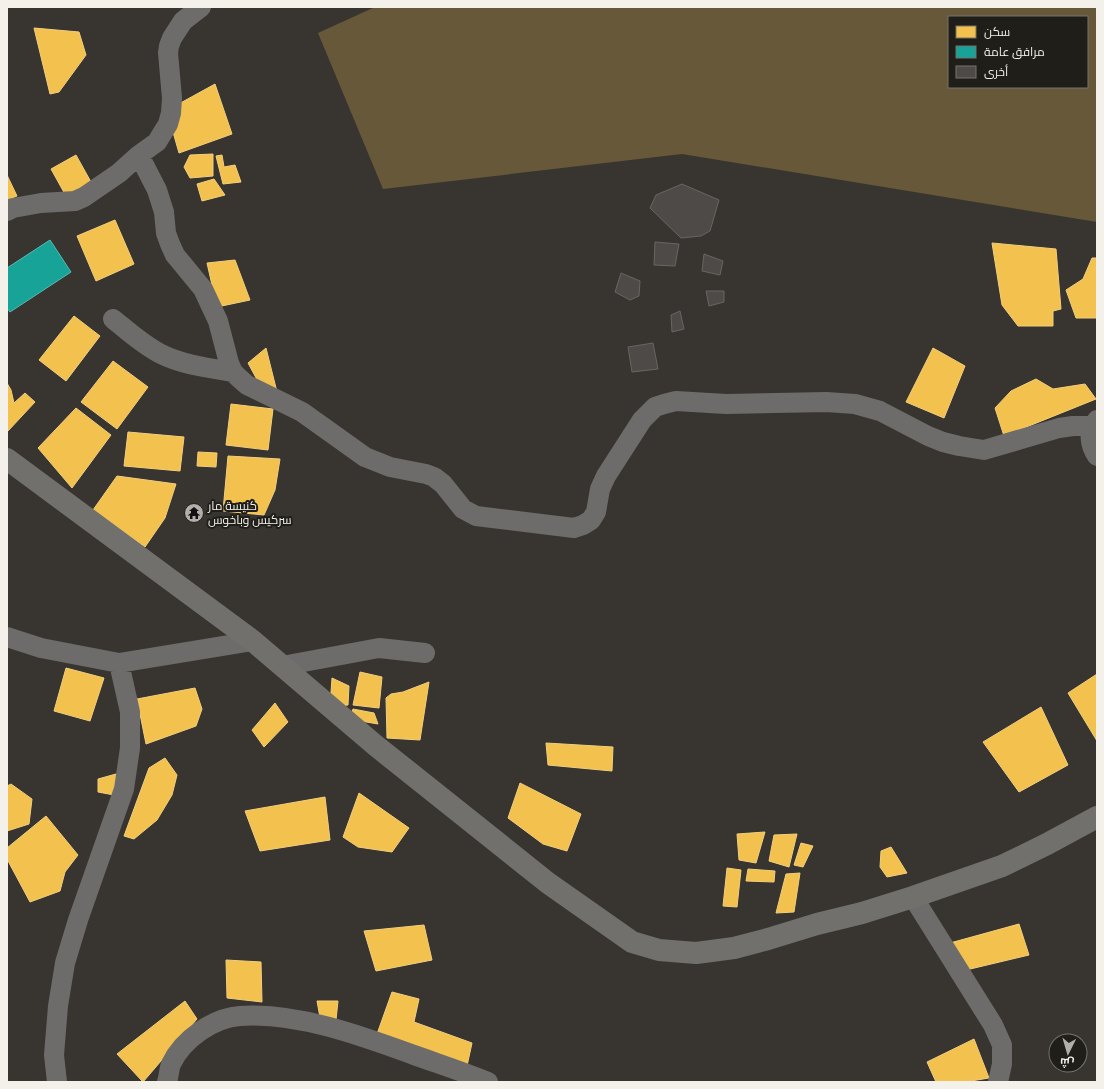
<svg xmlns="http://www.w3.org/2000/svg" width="1104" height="1089" viewBox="0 0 1104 1089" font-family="'Roboto Condensed',Cairo,sans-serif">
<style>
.green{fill:#67583a;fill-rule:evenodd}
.homes{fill:#f2c14e;stroke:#f3cf7d}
.public{fill:#17a398;stroke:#59bab1}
.building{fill:#4d4a47;stroke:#686662}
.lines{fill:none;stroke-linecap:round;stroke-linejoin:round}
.minor{stroke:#6e6c6b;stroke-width:20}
.secondary{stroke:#71706c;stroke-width:22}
.labels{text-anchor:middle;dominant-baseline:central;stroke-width:4;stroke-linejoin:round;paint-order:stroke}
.poi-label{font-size:12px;fill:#f4f1eb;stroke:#201e19;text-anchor:start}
</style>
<rect width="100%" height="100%" fill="#383530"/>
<path class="green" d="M375,7h722v215l-415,-68 -299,35 -65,-156zM949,17h138v70h-138z"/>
<path class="homes" d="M34,28l45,4 7,23 -27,37 -9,2z
M215,84l17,50 -53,19 -6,-21 2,-26z
M213,154v22l-23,2 -6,-11 6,-12z
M76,155l15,27 -25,14 -15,-27z
M222,155l2,12 11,-2 6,17 -18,2 -7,-28z
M7,175l10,21 -10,4z
M214,179l11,16 -23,6 -5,-17z
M115,220l19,44 -38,17 -19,-45z
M992,243l64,6 5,60 -8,2v15h-35l-16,-21z
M1092,258h5v60h-21l-10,-28 17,-11z
M235,260l15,40 -33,7 -10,-44z
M74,316l26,20 -34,45 -27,-21z
M266,348l11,44 -16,-5 -13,-24z
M933,348l32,18 -21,52 -38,-16z
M113,361l35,26 -31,42 -36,-27z
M1036,379l17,10 32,-5 11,15 -92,37 -9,-28 16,-17z
M7,383l4,7 3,13 11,-10 10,9 -27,29 -1,-1z
M231,404l42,5 -5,41 -42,-5z
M76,408l35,27 -39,53 -34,-40z
M128,432l56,5 -4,34 -56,-5z
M198,452l19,1 -1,14 -19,-1z
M228,456l52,3 -5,31 -11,25 -41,-4z
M117,476l59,8 -11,34 -20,29 -52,-37z
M66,668l38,10 -14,43 -36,-10z
M360,672l22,5 -3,31 -26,-3z
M1097,674v67l-29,-48z
M332,678l17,8 -1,19 -18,2z
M429,682l-9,58 -33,-2 -1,-40 5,-4 12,-2z
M195,688l7,21 -6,17 -50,18 -9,-45z
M275,703l13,19 -24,25 -12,-17z
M1041,707l27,58 -49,27 -36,-50z
M353,709l21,4 4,11 -29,-5z
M546,743l67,4 -1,24 -64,-6z
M165,758l12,17 -5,20 -15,25 -23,19 -10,-3 25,-68z
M116,774l-2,21 -16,-3v-13z
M520,783l61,31 -14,37 -24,-7 -35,-26z
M11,784l21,15 -3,25 -22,7v-45z
M359,793l50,35 -17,24 -34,-5 -15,-10z
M325,797l5,43 -70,11 -15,-40z
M46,816l32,39 -13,17 -5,19 -30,11 -23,-43v-11z
M765,832l-9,31 -17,-3 -2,-26z
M797,834l-8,33 -20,-6 5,-26z
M801,843l12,3 -10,21 -9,-2z
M891,847l16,26 -20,4 -7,-10 1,-16z
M727,868l14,2 -4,37 -14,-1z
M748,869l27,2 -1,11 -28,-1z
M800,873l-6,39 -18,1 10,-39z
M1019,924l10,31 -63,15 -16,-27z
M424,925l8,35 -56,11 -12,-40z
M226,960l35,2 1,40 -35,-4z
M392,992l27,7 -5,23 58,21 -5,23 -90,-32z
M185,1001l12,18 -54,63 -26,-28z
M317,1001h21l-2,19 -15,3z
M974,1039l15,39 -24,4h-29l-9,-20z"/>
<path class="public" d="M50,240l21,32 -61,40 -3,-4v-40z"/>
<path class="building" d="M682,184l37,16 -9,31 -9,5 -20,2 -31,-30 6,-13z
M655,242l24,2 -4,22 -21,-1z
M704,254l19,7 -3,14 -18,-4z
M621,273l19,8 -1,15 -9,4 -15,-8z
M706,291h18v11l-15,4z
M680,311l4,18 -12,3 -1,-17z
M653,343l5,26 -26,3 -4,-25z"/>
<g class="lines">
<path class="minor" d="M139,155l18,35 7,22 2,21 4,11 5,11 28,34 15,32 11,42 4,9 6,6 8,7 55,27 63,45 25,10 36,7 8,3 9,7 20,25 13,7 98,12 9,-3 8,-5 5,-8 4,-23 6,-13 36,-56 13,-13 9,-3 12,-3 50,3 100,-2 29,2 25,7 48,25 15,6 16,4 25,4 75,-22 14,-2h20
M7,211l6,-3 28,-5 34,-2 9,-4 35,-24 20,-18 18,-13 11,-18 3,-11 1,-15 -4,-45 1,-7 3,-8 11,-17 18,-14
M113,319c15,12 30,26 48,35 22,11 48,14 72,18
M1097,420c-9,11 -8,24 0,36
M7,637l34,11 78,15 134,-22
M282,666l97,-18 46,5
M913,897l80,128 9,20v19l-4,18
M57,1082l-3,-27 4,-49 7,-43 13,-43 46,-131 6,-41v-36l-11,-49
M167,1082c2,-6 2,-13 4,-18 12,-25 42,-46 69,-48 57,-4 122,20 174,39 25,9 50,17 74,27"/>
<path class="secondary" d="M7,459l246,182 122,104 173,138 84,59 27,8 37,3 38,-5 34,-9 49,-15 45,-11 51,-16 89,-31 45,-22 50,-27"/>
</g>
<defs>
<g id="temple-disc" transform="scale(1)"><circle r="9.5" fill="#b2afaa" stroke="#201e19"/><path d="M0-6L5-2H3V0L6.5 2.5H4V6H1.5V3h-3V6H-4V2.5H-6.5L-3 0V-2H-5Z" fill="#111"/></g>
</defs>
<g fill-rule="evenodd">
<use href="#temple-disc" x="194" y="513"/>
</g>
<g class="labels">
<g class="poi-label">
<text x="208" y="506">كنيسة مار<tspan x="208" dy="14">سركيس وباخوس</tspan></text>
</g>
</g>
<rect width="1104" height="1089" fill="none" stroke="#f4f1eb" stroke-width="16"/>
<rect x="948" y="16" width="140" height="72" fill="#201e19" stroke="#75726d"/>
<rect x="956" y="26" width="20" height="12" fill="#f2c14e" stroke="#75726d"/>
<text x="984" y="36" font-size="12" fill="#f4f1eb">سكن</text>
<rect x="956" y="46" width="20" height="12" fill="#17a398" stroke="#75726d"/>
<text x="984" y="56" font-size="12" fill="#f4f1eb">مرافق عامة</text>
<rect x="956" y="66" width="20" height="12" fill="#4d4a47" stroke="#75726d"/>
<text x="984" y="76" font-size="12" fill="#f4f1eb">أخرى</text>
<g transform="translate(1068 1053) rotate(185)"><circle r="19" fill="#201e19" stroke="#75726d"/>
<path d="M0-3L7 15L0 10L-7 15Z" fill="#b2afaa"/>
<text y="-6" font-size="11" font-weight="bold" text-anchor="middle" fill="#f4f1eb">ش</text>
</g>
</svg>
